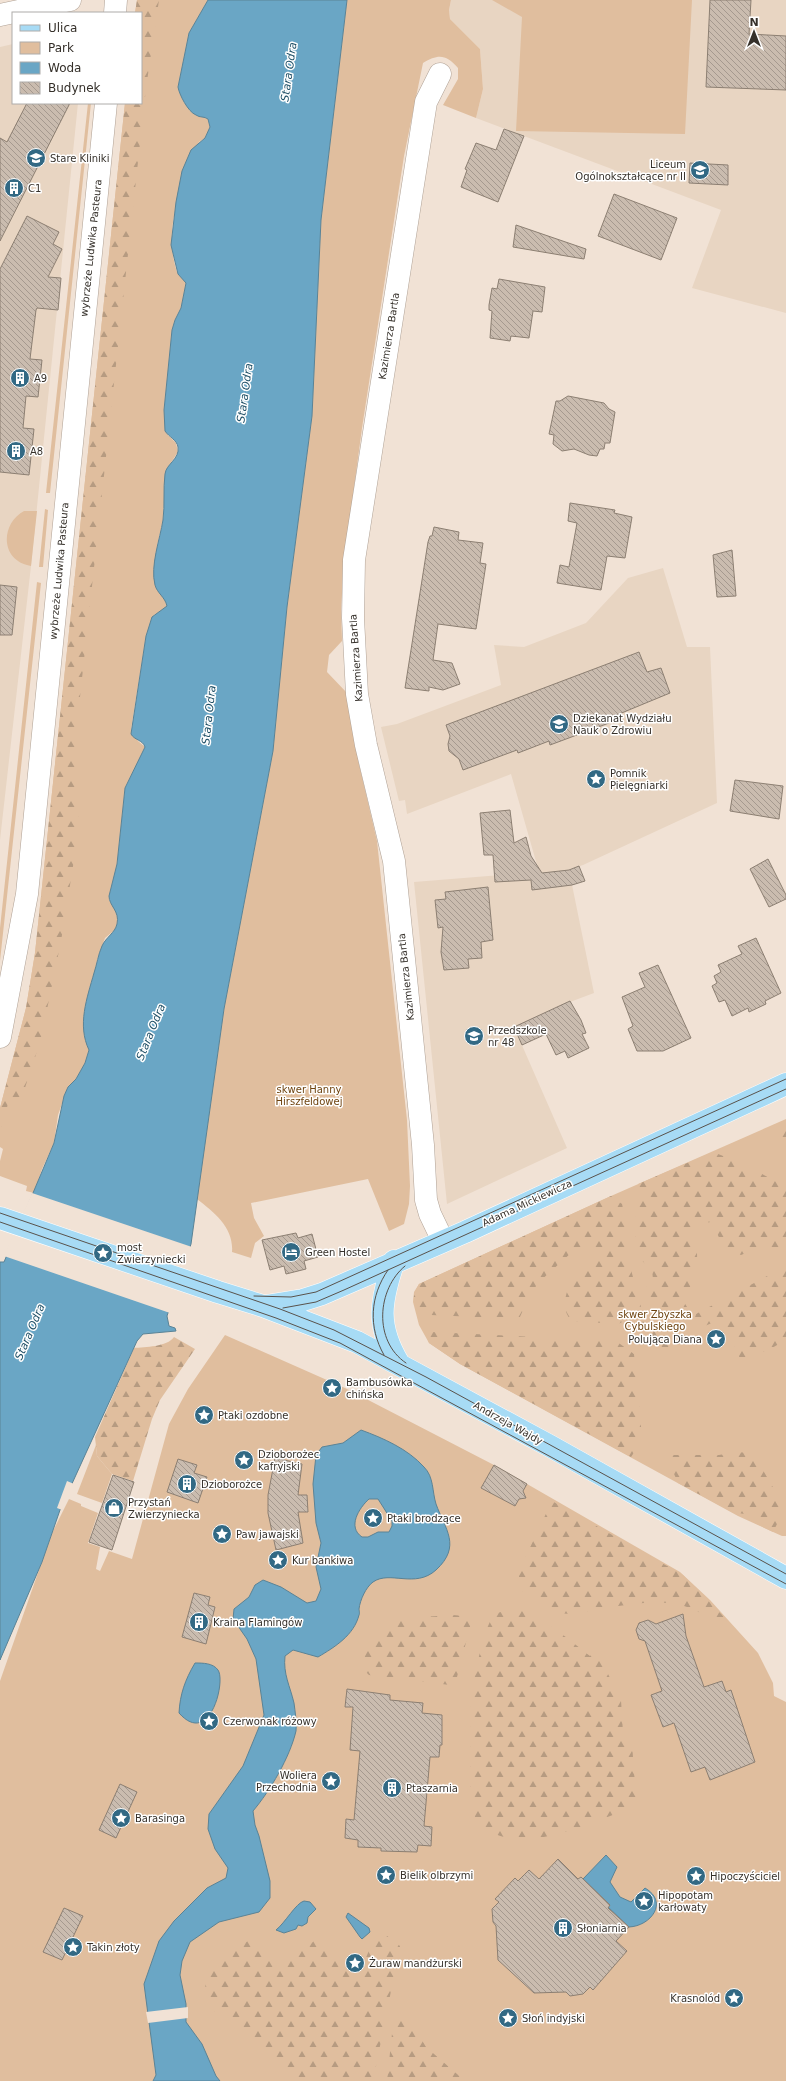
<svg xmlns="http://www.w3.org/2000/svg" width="786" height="2081" viewBox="0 0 786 2081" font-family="'DejaVu Sans',sans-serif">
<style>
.built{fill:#e8d5c2}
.green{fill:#e0be9e}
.forest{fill:url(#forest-firs)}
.water{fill:#6aa6c5;stroke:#5a8396;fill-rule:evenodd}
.pier{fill:#f1e2d5}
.building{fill:url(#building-back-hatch);stroke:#8c7f72}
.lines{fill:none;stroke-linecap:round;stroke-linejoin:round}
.minor-casing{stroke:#b0a296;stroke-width:23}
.major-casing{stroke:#fff;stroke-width:23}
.minor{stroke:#fff;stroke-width:22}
.major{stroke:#a7dbf5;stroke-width:22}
.tram{stroke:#59524b;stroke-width:1}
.labels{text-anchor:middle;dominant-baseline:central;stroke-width:3;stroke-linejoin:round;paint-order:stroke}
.poi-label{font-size:10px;fill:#35302a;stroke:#fff;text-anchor:start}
.street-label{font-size:10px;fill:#35302a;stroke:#fff}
.park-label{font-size:10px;fill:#6e430f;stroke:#fff}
.water-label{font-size:11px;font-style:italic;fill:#1e4f66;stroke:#fff}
</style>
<defs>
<pattern id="forest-firs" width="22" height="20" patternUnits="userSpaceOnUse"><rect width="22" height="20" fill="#e0be9e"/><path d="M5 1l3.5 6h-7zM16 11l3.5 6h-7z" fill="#b69b81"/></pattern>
<pattern id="building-back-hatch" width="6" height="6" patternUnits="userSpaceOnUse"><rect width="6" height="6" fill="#cabcaf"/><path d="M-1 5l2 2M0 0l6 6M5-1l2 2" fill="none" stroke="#a5998f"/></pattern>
</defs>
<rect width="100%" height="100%" fill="#f1e2d5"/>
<path class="built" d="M451,0h335v313l-94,-25 29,-78 -245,-92 7,-29 -3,-40 -30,-30 -1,-9z
M13,44v59h65l-47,463 -31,274v-793z
M663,568l24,79h23l7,156 -134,62 -14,5 25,123 -24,9 -56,25 53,121 -120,56 -33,-322 125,-10 -28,-98 -104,40 -2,-14 -6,1 -18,-74 16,-3 104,-39 -7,-40 30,2 62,-24 42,-45z"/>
<path class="green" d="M137,0h71l-19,33 -11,54c1,7 10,25 18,28 4,3 8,1 12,4l2,8 -5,11 -6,4c-16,42 -37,84 -22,130 2,5 7,6 9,11l-5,25 -6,12 -3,10 -8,80 4,25 8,8 2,9 -12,18 -3,50 -6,26 -2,39 11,15 1,6 -1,3 -12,6 -8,21 -15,94 7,11 7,6 -20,41 -8,76 -8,32v4l8,11 1,10 -2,8 -11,9 -8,22 -8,90 -4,13 -9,16 -8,8 -10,28 -4,28 -12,26 -8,24 -8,-2 1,-5 -27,-10v-15l3,-12 -3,-2v-39l26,-100 9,-55 90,-850h16v-90h-6z
M347,0h104l-2,10 1,9 30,30 3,40 -7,29 -33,-13 15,-26v-11c-12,-14 -20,-14 -35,-5l-19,93 -42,272 -18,135 -3,46 1,32 -13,14 -2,17 20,21 12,71 18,77 30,279 3,66 -1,18 -5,20 -15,7 -21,-52 -117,24 3,15 10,18 -9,7 -4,15 -19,-6c2,-24 -17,-39 -35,-53l27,-190 49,-258 14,-144 25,-191 9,-196z
M492,0h200l-7,134 -169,-3 6,-114z
M88,103h3l-41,390h-4z
M45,509l3,1 -5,57h-4z
M24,511h13l-6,55c-31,-5 -31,-42 -7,-55z
M37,582l4,1 -41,378v-33z
M786,1119v417h-4l-44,-20 -278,-152 -31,-21 -10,-18 -6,-23 1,-10 5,-8 192,-88z
M225,1335l120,53 149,77 186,107 30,28 48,53 15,30 1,13 12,6v379h-786v-400l52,-148 17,-34 12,5v2l17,7 -10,30 12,4 -4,22 4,2 9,-20 23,8 37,-135 19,-35z
M96,1445l1,11 15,18 -10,29 -25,-9z"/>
<path class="forest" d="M137,0h22l-13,88 -71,655 4,86 -18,112 -20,98 -21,64 -12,1 -8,27v-23l26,-100 9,-55 90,-850h16v-90h-6z
M786,1124v17l-11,-6v-6z
M718,1154l24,9 44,24v64l-15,-3h-13l-17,7c-24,-9 -18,-14 -30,-33l-15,2c-6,14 0,16 1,30 1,17 -7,33 -13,48l3,5 -22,5 -11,-4 -8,-24 7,-5 -1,-9 -15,-14 -2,-25 3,-47 68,-29z
M611,1196l11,8 2,9 4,46 13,47c-4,9 -15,14 -23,18l-46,-3c-5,-5 -7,-10 -7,-17 1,-30 25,-29 37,-49l-5,-7 -9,-2 -17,7 -33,30 -9,14 -10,22 -88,-4c-18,-6 -22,-13 -12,-31z
M786,1266v73c-13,10 -30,17 -46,19 -11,-18 -1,-24 -23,-37l-15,6 -9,-3 3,-10z
M646,1320h9l19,9 3,11 -3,7c-8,4 -30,0 -36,-8 -2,-3 -4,-7 -5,-12l5,-5z
M432,1332l184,9 18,13 7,68v20l-10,15 -171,-93 -31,-21 -2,-6z
M174,1337l21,12 -35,51 -8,19 -19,62 -21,-7 -15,-18 -2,-19 39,-89c11,-1 33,-1 40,-11z
M735,1452l18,1 32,55 -12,24 -18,-9 -4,-8 -19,-3 -54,-29 -10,-23 2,-5h49z
M552,1501l131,74 41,42 -12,5c-30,-30 -80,-18 -118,-12 -7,1 -16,4 -24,4 -16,0 -34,-13 -47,-22l-5,-19z
M512,1609c23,1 60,33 78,47l4,-4 4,2 23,46 2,33 9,11 4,53 -3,10c-41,15 -126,58 -158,10 -3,-5 -4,-12 -5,-17l1,-106 6,-30 8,-31 7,-16 5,-4z
M453,1615l11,1 7,7 -14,54 -7,8 -81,-10 -6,-6c-1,-9 3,-16 7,-23 18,-33 50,-28 83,-31z
M378,1929l22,17 -27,135h-82l-44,-44 -39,-31 -3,-23 8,-22 40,-23 23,24 30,-14 9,-8 45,32z
M404,2019l7,3 15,25 39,34h-78l6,-57z"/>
<path class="water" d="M208,0h139l-26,220 -9,196 -25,191 -14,144 -49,258 -33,235 -24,72 2,10 6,2 1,3 -33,3 -6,7 -77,169 -18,52 -42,98v-398h4l50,-119 10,-47 4,-9 8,-8 9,-16 4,-13c-12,-25 -2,-52 5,-77 3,-9 4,-18 8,-27 4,-9 13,-13 15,-22 3,-13 -8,-18 -8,-28l8,-32 8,-76 20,-41c-2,-7 -11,-7 -14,-13l15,-98 6,-19 15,-11c-2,-9 -10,-13 -12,-21 -5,-19 5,-46 8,-65 2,-15 0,-31 2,-46 1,-10 15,-15 13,-27 -1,-7 -9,-10 -13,-16l-1,-21 8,-80 3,-10 6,-12 5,-25 -8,-9 -7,-29 5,-43 6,-31 9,-21 14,-12 5,-11 -2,-8c-4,-3 -8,-1 -12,-4 -8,-3 -17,-21 -18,-28l11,-54z
M361,1430c22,8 47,19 63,37 10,10 8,24 12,37 9,25 26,42 0,66 -21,19 -46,0 -63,12 -7,5 -13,18 -14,27 0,0 1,5 0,6 -5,20 -24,32 -41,42l-25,-7 -8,6c-2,18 5,30 9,47 1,8 3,20 2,28 -6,26 -26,60 -43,80l2,14 4,11 11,45v17l-11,14 -40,10 -29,20 -8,19 -2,14 6,29v18l16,22 14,32 4,5h-67l3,-6 -12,-91 15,-43 15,-20 33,-33 19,-10 2,-10 -13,-19 -7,-20 1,-15 34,-48 21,-51 -8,-56 -9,-20 -14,-20 1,-10 15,-12 6,-12 8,-5 18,7 26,16 9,-2 5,-12 -5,-22 5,-24 -5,-20 -3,-39 3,-29 6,-8 21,-4zM369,1499h9l14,22v5l-3,6h-11l-10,5h-6c-15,-10 -3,-29 7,-38z
M195,1663c8,0 18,0 23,7 8,11 -8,78 -39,43 1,-19 6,-33 16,-50z
M606,1855l11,12 -7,15 10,15 11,5 14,-14c24,14 6,38 -16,39l-21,-20 2,-2 -27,-26z
M304,1901l6,1 6,7 -8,8 -1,6 -5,3 -4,-1 -2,4 -12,4 -8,-3c9,-7 20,-27 28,-29z
M348,1913l21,15 1,4 -8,7 -2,-2 -14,-20z"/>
<path class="pier" d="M32,1193l160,54 -22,66 -166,-57z
M67,1481l7,3 -12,26 -5,-2z
M188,2007v11l-40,5 -2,-11z"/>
<path class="building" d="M710,0h41l-2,34 37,2v54l-80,-3z
M27,103h43l-70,138v-103l7,4z
M504,129l20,7 -26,66 -37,-15 6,-17 -2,-1 11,-26 20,7z
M690,163l38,2v20l-39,-2z
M614,194l63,24 -16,42 -63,-24z
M27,216l32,16 -6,12 9,5 -14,28 13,1 -3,32 -21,-2 -1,2 -6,49 12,1 -4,37 -12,-1 -3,32 11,1 -5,46 -29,-3v-203z
M516,225l70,24 -2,10 -71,-12z
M499,279l46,8 -3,25 -9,-1 -4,27 -18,-2 -1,5 -20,-3 2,-27 -3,-1v-5l3,-17 5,1z
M568,396l36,7 5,6 6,3 -5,31h-5l-1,6h-4l-3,7 -8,-1 -15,-6 -12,2 -9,-7 1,-9 -5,-1 7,-33h4z
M570,503l45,7 -1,3 18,4 -7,41 -18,-2 -6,34 -44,-7 3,-18 9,2 8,-44 -9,-2z
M434,527l25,5 -1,8 25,3 -3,20 6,1 -10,65 -38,-5 -5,36 19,3 8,21 -17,6 -14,-3v4l-24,-3 23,-146 2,-6h2z
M732,550l4,46 -19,1 -4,-42z
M0,585l17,2 -5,48h-12z
M639,652l8,20 14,-4 9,25 -63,26 2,4 -59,22 -1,-4 -31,12 -1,-3 -54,20 -4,-11 -10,-8 -1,-7 2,-8 -4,-11z
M735,780l48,6 -4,33 -49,-8z
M510,810l4,33 12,-6 5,19 11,17 27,-3 10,-4 6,15 -13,4 -40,5 -1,-10 -36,2 -2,-27h-9l-4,-42z
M768,859l18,36v4l-17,8 -19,-38z
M488,887l5,53 -12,2 1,16 -14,1 1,9 -25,2 -3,-18 2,-25 -5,1 -3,-28 11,-1 -1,-7z
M756,938l25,55 -16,8 1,3 -17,8 -1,-4 -16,8 -7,-16 -6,2 -7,-16 5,-3 -3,-7 7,-4 -3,-7 24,-11 -4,-8z
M658,965l33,73 -28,13h-26l-9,-22 5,-3 -11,-29 23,-10 -6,-14z
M570,1001l11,19 5,13 -4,1 7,14 -21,10 -3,-7 -9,4 -10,-21 -24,11 -8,-18z
M296,1233l2,5 14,-4 6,23 -14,4 2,8 -20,5 -2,-8 -14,4 -8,-30z
M275,1458l27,6 -4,31h9l1,17h-10l5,31 -27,7 -8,-37v-18z
M178,1459l19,6 -3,8 13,4 -9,26 -31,-11z
M494,1465l33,19 -4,7 3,7 -7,1 -4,7 -34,-18z
M113,1475l21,7 -22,68 -23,-8z
M194,1593l16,4 -2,8 7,2 -9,37 -24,-7z
M683,1614l3,22 18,51 18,-6 4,11 5,-2 24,72 -45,18 -5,-13 -14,5 -17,-49 -11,4 -12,-32 11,-4 -17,-50 -6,-2 -3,-9 3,-7 9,-3 8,4z
M347,1689l43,6v5l33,3 -1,10 20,2v30h-2l-1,12h-9l-6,69 8,1 -1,19 -13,-1 -1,7 -36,-1v-3l-23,-1v-7l-13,-2 1,-19 8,1 6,-69 -10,-1 3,-43h-8z
M120,1784l17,8 -21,46 -17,-8z
M558,1859l20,20 3,-2 29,28 -2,3 21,19 -13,14 11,10 -34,39 -3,-3 -7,7 -13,2 -4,-4 -32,1 -36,-33 -2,-34 -3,-4 -1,-13 7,-7 -4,-3 20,-21 3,3 11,-11 10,9z
M64,1908l19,8 -21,44 -19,-8z"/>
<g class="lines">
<g class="minor-casing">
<path id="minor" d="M115,13l1,-13
M0,15l70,-15
M440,74l-14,28 -72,458 -1,58 4,76 9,51 28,116 29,284 3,55 4,14 13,27
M0,1037l27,-143 79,-791"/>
</g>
<g class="major-casing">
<path id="major" d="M0,1218l218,74 45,14 94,36 193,104 236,132
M394,1261c-14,41 -18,65 5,103
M266,1306l37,-6 19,-6 143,-62 321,-148"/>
</g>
<use href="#minor" class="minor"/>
<use href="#major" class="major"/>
<path class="tram" d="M0,1213l280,96 54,21 92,47 360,197
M0,1222l276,96 64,25 446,241
M405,1266c-28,23 -32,75 1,97
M254,1296l37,1 25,-5 470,-213
M283,1308l33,-6 28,-12 442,-201
M384,1355c-16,-28 -14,-59 4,-85"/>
</g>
<defs>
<g id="university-disc" transform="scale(1)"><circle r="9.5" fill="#326984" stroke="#fff"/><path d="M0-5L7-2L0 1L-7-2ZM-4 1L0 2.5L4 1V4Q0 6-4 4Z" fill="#fff"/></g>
<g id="school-disc" transform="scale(1)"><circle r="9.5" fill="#326984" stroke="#fff"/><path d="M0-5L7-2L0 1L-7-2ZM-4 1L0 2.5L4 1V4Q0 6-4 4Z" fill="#fff"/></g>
<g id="building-disc" transform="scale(1)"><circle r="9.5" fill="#326984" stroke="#fff"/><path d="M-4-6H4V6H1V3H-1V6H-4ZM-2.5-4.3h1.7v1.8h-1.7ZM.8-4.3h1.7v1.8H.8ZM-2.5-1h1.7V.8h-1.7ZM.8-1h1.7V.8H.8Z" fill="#fff"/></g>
<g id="sight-disc" transform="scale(1)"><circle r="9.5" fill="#326984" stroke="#fff"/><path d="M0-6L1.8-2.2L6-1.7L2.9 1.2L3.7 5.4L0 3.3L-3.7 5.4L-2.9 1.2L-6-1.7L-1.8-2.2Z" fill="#fff"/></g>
<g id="hotel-disc" transform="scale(1)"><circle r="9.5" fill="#326984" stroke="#fff"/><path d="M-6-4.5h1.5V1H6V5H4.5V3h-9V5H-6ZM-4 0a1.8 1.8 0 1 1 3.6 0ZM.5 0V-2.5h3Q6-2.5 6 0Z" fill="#fff"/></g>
<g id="shop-disc" transform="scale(1)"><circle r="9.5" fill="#326984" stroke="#fff"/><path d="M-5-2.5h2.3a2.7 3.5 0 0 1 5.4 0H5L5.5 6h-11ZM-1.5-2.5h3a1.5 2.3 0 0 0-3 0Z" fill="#fff"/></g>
</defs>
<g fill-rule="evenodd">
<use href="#university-disc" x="36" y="158"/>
<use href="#school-disc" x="700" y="170"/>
<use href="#building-disc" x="14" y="188"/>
<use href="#building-disc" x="20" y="378"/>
<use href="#building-disc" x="16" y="451"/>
<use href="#university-disc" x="559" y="724"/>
<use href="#sight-disc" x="596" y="779"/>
<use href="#school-disc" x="474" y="1036"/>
<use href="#hotel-disc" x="291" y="1252"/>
<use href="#sight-disc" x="103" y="1253"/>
<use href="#sight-disc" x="716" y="1339"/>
<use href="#sight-disc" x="332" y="1388"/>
<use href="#sight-disc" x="204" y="1415"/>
<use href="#sight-disc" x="244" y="1460"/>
<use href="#building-disc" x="187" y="1484"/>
<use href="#shop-disc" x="114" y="1508"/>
<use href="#sight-disc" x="373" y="1518"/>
<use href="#sight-disc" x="222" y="1534"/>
<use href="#sight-disc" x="278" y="1560"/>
<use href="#building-disc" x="199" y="1622"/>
<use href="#sight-disc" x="209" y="1721"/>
<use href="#sight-disc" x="331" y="1781"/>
<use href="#building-disc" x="392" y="1788"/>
<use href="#sight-disc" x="121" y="1818"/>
<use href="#sight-disc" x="386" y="1875"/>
<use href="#sight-disc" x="696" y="1876"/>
<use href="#sight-disc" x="644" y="1901"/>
<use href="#building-disc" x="563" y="1928"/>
<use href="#sight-disc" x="73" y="1947"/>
<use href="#sight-disc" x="355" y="1963"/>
<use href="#sight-disc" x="734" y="1998"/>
<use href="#sight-disc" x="508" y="2018"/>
</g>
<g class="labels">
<g class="poi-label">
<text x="50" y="158">Stare Kliniki</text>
<text x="686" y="164" text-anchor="end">Liceum<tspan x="686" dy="12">Ogólnokształcące nr II</tspan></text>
<text x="28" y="188">C1</text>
<text x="34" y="378">A9</text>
<text x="30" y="451">A8</text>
<text x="573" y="718">Dziekanat Wydziału<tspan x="573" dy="12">Nauk o Zdrowiu</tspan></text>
<text x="610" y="773">Pomnik<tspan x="610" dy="12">Pielęgniarki</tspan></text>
<text x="488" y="1030">Przedszkole<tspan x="488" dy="12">nr 48</tspan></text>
<text x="117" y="1247">most<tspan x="117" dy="12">Zwierzyniecki</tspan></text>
<text x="305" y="1252">Green Hostel</text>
<text x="702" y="1339" text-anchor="end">Polująca Diana</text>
<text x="346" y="1382">Bambusówka<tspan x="346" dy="12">chińska</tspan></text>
<text x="218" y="1415">Ptaki ozdobne</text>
<text x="258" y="1454">Dzioborożec<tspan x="258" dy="12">kafryjski</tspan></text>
<text x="201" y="1484">Dzioborożce</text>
<text x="128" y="1502">Przystań<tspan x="128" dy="12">Zwierzyniecka</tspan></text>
<text x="387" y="1518">Ptaki brodzące</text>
<text x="236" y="1534">Paw jawajski</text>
<text x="292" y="1560">Kur bankiwa</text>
<text x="213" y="1622">Kraina Flamingów</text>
<text x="223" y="1721">Czerwonak różowy</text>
<text x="317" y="1775" text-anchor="end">Woliera<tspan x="317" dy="12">Przechodnia</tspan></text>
<text x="406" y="1788">Ptaszarnia</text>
<text x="135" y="1818">Barasinga</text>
<text x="400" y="1875">Bielik olbrzymi</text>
<text x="710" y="1876">Hipoczyściciel</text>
<text x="658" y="1895">Hipopotam<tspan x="658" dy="12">karłowaty</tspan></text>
<text x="577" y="1928">Słoniarnia</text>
<text x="87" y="1947">Takin złoty</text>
<text x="369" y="1963">Żuraw mandżurski</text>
<text x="720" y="1998" text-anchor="end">Krasnolód</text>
<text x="522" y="2018">Słoń indyjski</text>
</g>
<g class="street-label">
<text transform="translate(91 248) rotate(-84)">wybrzeże Ludwika Pasteura</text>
<text transform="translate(389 336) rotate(-81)">Kazimierza Bartla</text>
<text transform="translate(59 571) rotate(-85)">wybrzeże Ludwika Pasteura</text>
<text transform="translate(356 658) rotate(-94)">Kazimierza Bartla</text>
<text transform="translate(406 977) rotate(-96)">Kazimierza Bartla</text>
<text transform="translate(527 1203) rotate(-25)">Adama Mickiewicza</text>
<text transform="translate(508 1423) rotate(29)">Andrzeja Wajdy</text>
</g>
<g class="park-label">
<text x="309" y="1089">skwer Hanny<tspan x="309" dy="12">Hirszfeldowej</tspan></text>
<text x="655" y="1314">skwer Zbyszka<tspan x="655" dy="12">Cybulskiego</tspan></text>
</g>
<g class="water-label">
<text transform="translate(289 72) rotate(-82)">Stara Odra</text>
<text transform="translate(245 393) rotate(-82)">Stara Odra</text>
<text transform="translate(209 715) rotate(-84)">Stara Odra</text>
<text transform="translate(151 1032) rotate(-68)">Stara Odra</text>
<text transform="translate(30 1332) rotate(-67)">Stara Odra</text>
</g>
</g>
<rect x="12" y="12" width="130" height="92" fill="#ffffff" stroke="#aeacaa"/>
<rect x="20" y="25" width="20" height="6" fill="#a7dbf5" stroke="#aeacaa"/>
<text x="48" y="32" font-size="12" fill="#35302a">Ulica</text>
<rect x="20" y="42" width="20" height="12" fill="#e0be9e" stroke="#aeacaa"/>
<text x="48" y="52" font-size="12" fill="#35302a">Park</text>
<rect x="20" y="62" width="20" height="12" fill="#6aa6c5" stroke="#aeacaa"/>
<text x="48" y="72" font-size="12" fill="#35302a">Woda</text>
<rect x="20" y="82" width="20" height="12" fill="url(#building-back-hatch)" stroke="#aeacaa"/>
<text x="48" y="92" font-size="12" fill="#35302a">Budynek</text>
<g transform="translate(754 32)" stroke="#ffffff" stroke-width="3" paint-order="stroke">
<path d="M0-3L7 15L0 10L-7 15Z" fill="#35302a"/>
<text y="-6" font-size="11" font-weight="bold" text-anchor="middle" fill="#35302a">N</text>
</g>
</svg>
